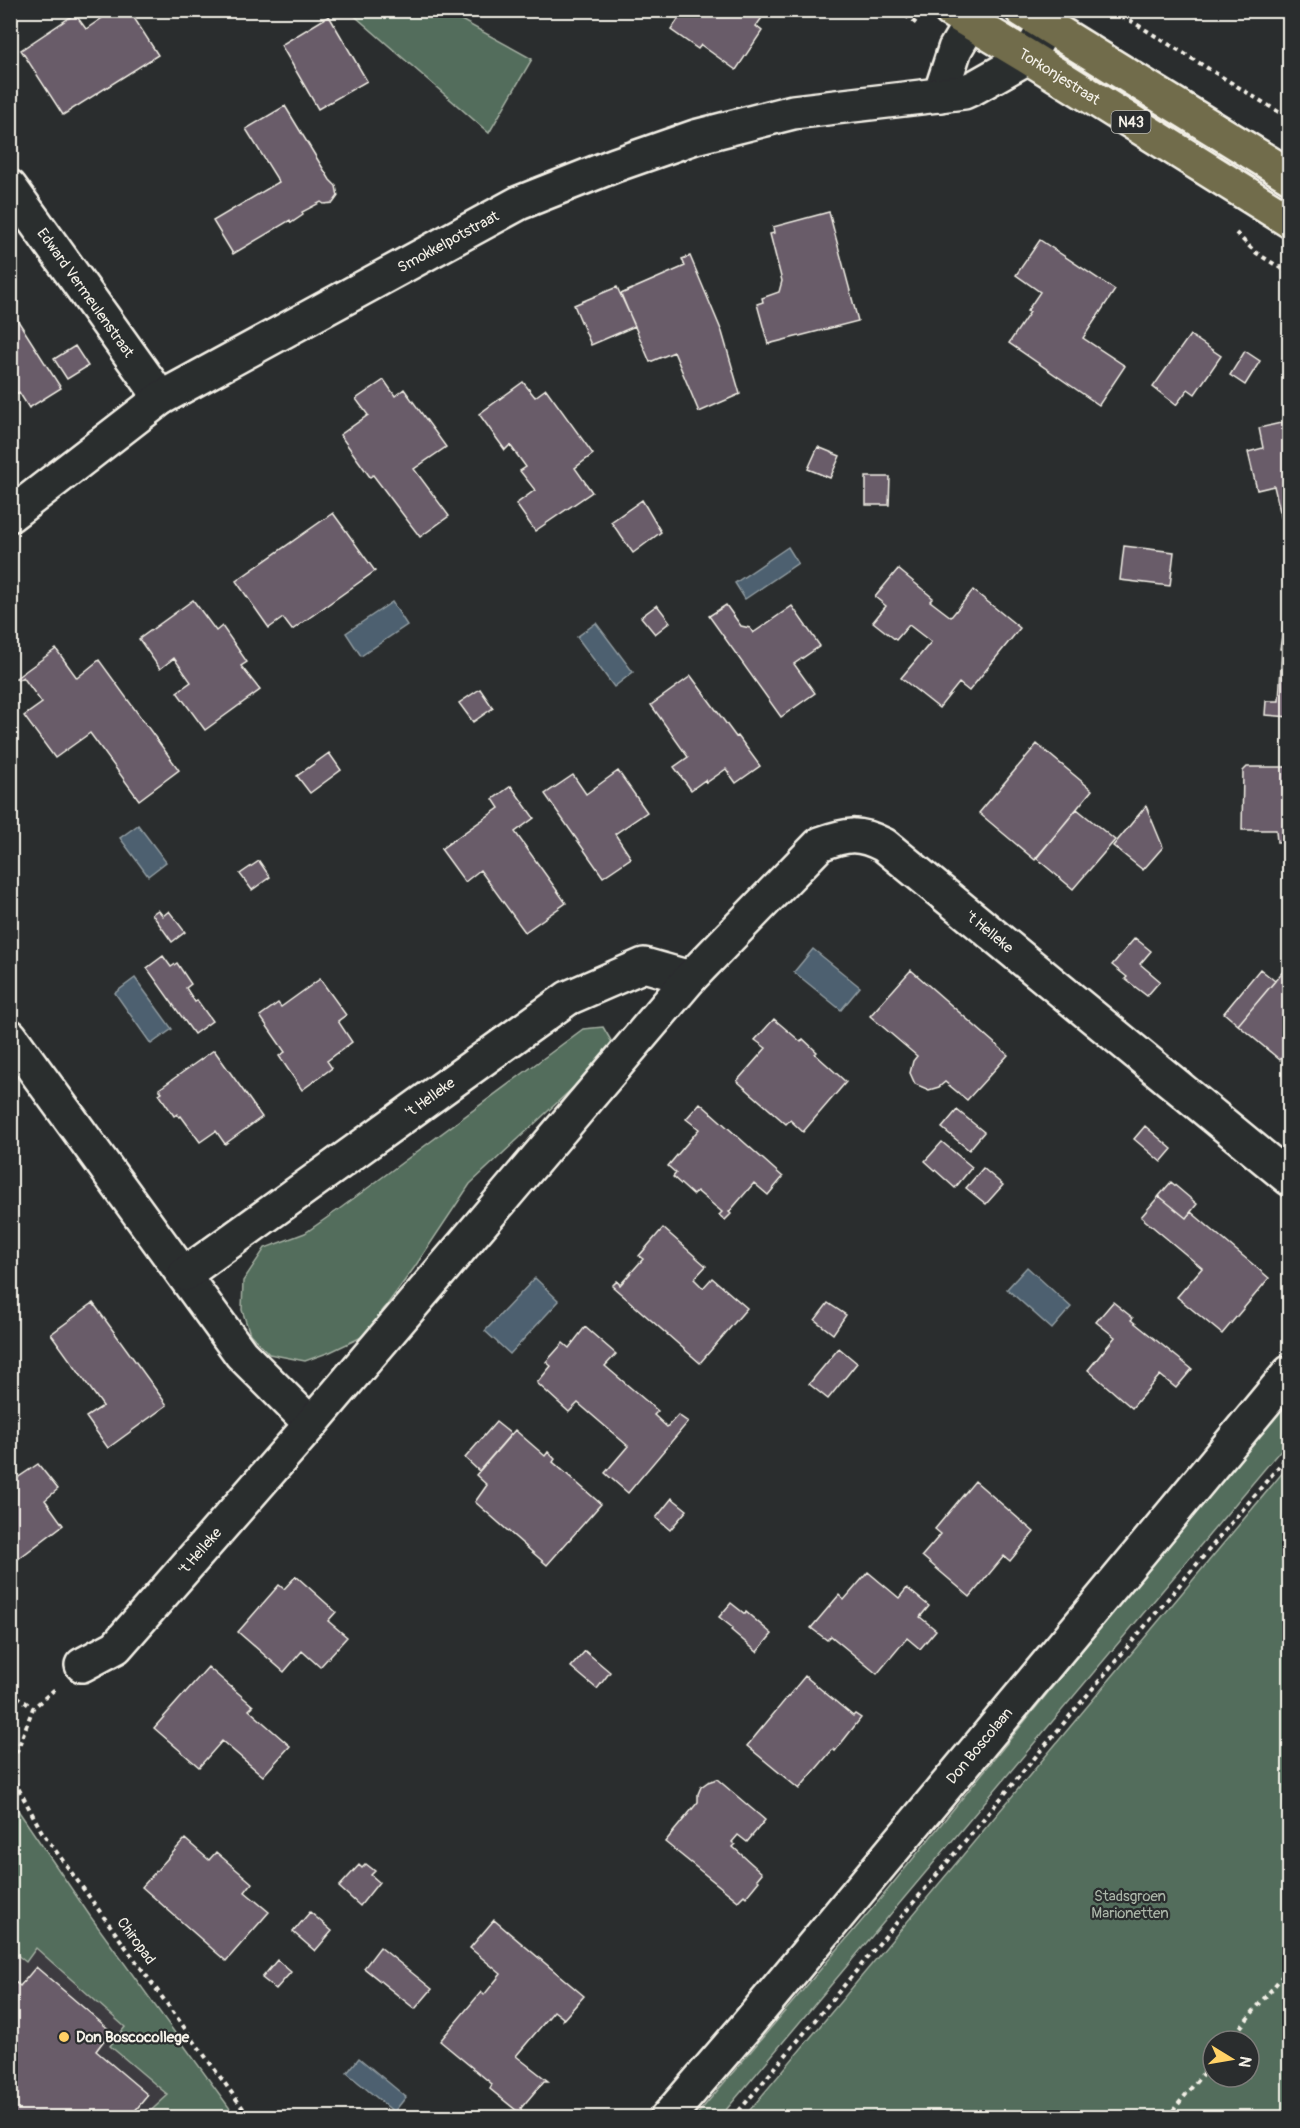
<svg xmlns="http://www.w3.org/2000/svg" width="1300" height="2128" viewBox="0 0 1300 2128" font-family="Pangolin,sans-serif">
<style>
.built{fill:#3d3b40}
.green{fill:#536d5c;stroke:#a4afa2;stroke-width:1.5;fill-rule:evenodd}
.water{fill:#4d6170;stroke:#909ba0;stroke-width:1.5}
.building{fill:#695c69;stroke:#f4f1e8;stroke-width:1.5}
.lines{fill:none;stroke-linecap:round;stroke-linejoin:round}
.minor-casing{stroke:#f4f1e8;stroke-width:38}
.major-casing{stroke:#f4f1e8;stroke-width:38}
.path{stroke:#f4f1e8;stroke-width:4;stroke-dasharray:4.5 4.5;stroke-linecap:butt}
.minor{stroke:#2a2d2e;stroke-width:33}
.major{stroke:#716c4b;stroke-width:33}
.poi-dot{fill:#ffd166;stroke:#2a2d2e;stroke-width:2}
.labels{text-anchor:middle;dominant-baseline:central;stroke-width:4.5;stroke-linejoin:round;paint-order:stroke}
.shield{fill:#2a2d2e;stroke:#b7b6b0;stroke-width:1.5}
.shield-label{font-size:14px;font-weight:bold;fill:#f4f1e8}
.street-label{font-size:15px;fill:#f4f1e8;stroke:#2a2d2e}
.park-label{font-size:15px;fill:#acb6a9;stroke:#2a2d2e}
.poi-label{font-size:15px;font-weight:bold;fill:#f4f1e8;stroke:#2a2d2e;text-anchor:start}
</style>
<rect width="100%" height="100%" fill="#2a2d2e"/>
<filter id="ink" filterUnits="userSpaceOnUse"><feTurbulence type="fractalNoise" baseFrequency=".0167" numOctaves="2"/><feDisplacementMap in="SourceGraphic" scale="12" xChannelSelector="R" yChannelSelector="G"/><feConvolveMatrix kernelMatrix="1 2 1 2 8 2 1 2 1" color-interpolation-filters="sRGB"/></filter>
<g filter="url(#ink)">
<path class="built" d="M36,1947l89,80 -15,19 58,49 -24,22h-133l-1,-167 16,12z"/>
<path class="green" d="M349,11h96l87,48 -43,74z
M603,1027l10,17 -21,26 -122,114 -56,84 -50,68 -34,16 -25,9 -36,-7 -19,-20 -8,-24 1,-29 22,-33 40,-15 33,-23 245,-181z
M1289,1396v44l-569,677 -26,1 183,-215z
M1289,1465v652h-545zM1213,2041h36v36h-36z
M11,1800l79,116 146,201h-92l24,-22 -58,-49 15,-19 -89,-79 -10,14 -15,-12z"/>
<path class="water" d="M788,547l10,16 -53,36 -10,-16z
M392,602l15,23 -46,31 -15,-23z
M596,623l37,49 -19,15 -37,-50z
M138,825l28,37 -18,14 -28,-38z
M813,949l47,38 -19,23 -47,-38z
M135,978l37,51 -21,15 -36,-51z
M1027,1267l44,40 -19,22 -45,-40z
M535,1278l24,23 -49,53 -25,-23z
M359,2058l47,39 -12,15 -47,-39z"/>
<path class="building" d="M114,10h15l29,45 -95,60 -42,-65 54,-36 11,15z
M684,10h80l2,2 -10,14 6,5 -26,39 -35,-25 -3,4 -27,-19z
M329,16l38,65 -49,28 -37,-64z
M285,106l45,74 6,6 2,10 -5,7 -9,1 -3,-2 -19,10 1,3 -12,8 -1,-3 -57,34 -20,-33 66,-39 -33,-53z
M829,212l29,109 -90,23 -11,-40 6,-2 -1,-4 17,-6 3,-11 -12,-47 4,-1 -1,-6z
M1040,240l75,50 -32,48 42,28 -26,39 -90,-62 21,-31 -3,-1 13,-19 -24,-17z
M690,256l32,76 18,62 -41,18 -25,-60 -24,10 -29,-68 64,-28 -3,-7z
M617,287l18,39 -44,19 -17,-40z
M13,313l48,75 -32,20 -10,-16 -9,5v-82z
M1190,335l31,21 -26,38 -7,-5 -12,16 -23,-18z
M75,346l13,20 -21,13 -13,-20z
M1245,351l15,10 -15,24 -15,-10z
M384,380l11,16 9,-7 42,58 -32,22 35,47 -29,21 -47,-62 -3,2 -30,-42 28,-20 -12,-16z
M523,382l12,15 11,-8 47,65 -18,14 17,24 -57,39 -19,-27 19,-14 -15,-19 6,-4 -16,-22 -5,5 -26,-36z
M1290,421v116h-4l-12,-51 -17,4 -9,-38 15,-4 -4,-20z
M818,447l22,9 -10,22 -22,-9z
M866,477h24l-1,28h-23z
M642,500l19,32 -28,21 -22,-31z
M333,513l42,58 -83,59 -9,-12 -14,10 -33,-47z
M1124,546l50,6 -4,34 -50,-6z
M898,569l35,29 -3,3 21,16 22,-27 47,38 -51,63 -10,-8 -20,25 -38,-30 30,-36 -22,-17 -13,15 -23,-18 13,-16 -11,-9z
M193,600l23,31 6,-5 25,36 -6,4 19,24 -55,40 -28,-38 14,-10 -17,-24 -14,11 -21,-30z
M657,605l13,17 -15,12 -14,-17z
M726,605l15,21 9,2 3,5 39,-27 28,40 -26,18 21,29 -34,24 -72,-101z
M1284,622h6v95l-25,-2 1,-14h13l3,-52h-2z
M56,649l21,29 22,-18 80,110 -40,30 -49,-67 -35,25 -31,-42 18,-13 -19,-26 -5,3 -2,-2z
M691,676l45,61 2,-1 22,30 -24,17 -10,-14 -20,14 -1,-3 -14,10 -17,-23 14,-10 -37,-52z
M480,689l13,19 -20,14 -14,-19z
M1037,744l55,46 -57,70 -56,-47z
M329,753l12,17 -31,23 -13,-17z
M1247,767h43v75h-13l-1,-12h-34l1,-59z
M618,771l29,41 -32,22 16,24 -28,19 -58,-83 28,-19 13,19z
M511,786l23,32 -19,14 51,71 -41,29 -45,-62 -15,12 -24,-33 58,-41 -6,-9z
M1146,806l17,41 -20,23 -30,-24z
M1077,809l38,31 -42,49 -37,-31z
M259,861l11,16 -18,13 -12,-16z
M158,910l5,6 6,-5 16,21 -13,10 -20,-28z
M1135,938l16,13 -11,13 20,17 -13,15 -22,-17 2,-2 -15,-12z
M163,956l8,11 6,-4 14,21 -5,4 9,14 2,-2 15,21 -18,13 -47,-66z
M1290,963v85l-10,12 -42,-35z
M1260,969l15,12 -37,44 -14,-12z
M911,970l97,85 -41,45 -22,-18 -6,5 -10,3 -14,-6 -5,-11 3,-12 4,-5 -47,-40z
M320,979l26,36 -8,6 14,21 -25,19 5,7 -30,22 -23,-34 6,-4 -25,-36 18,-13 3,4z
M774,1019l27,23 2,-3 14,13 -2,2 31,28 -43,50 -13,-12 -4,4 -49,-43 29,-33 -11,-8z
M214,1050l48,67 -37,27 -9,-13 -16,11 -19,-26 -2,1 -2,-3 -3,2 -15,-22 3,-2 -3,-3z
M700,1103l83,74 -15,18 -14,-12 -25,29 2,2 -6,6 -6,-5 3,-3 -25,-21 -4,4 -20,-18 3,-4 -8,-7 31,-37 -13,-10z
M957,1110l27,22 -15,18 -27,-22z
M1145,1126l27,23 -11,13 -27,-23z
M942,1142l30,25 -17,21 -30,-27z
M983,1168l20,17 -17,19 -20,-16z
M1171,1182l26,22 -11,14 -27,-22z
M1159,1196l27,22 5,-6 78,66 -47,56 -45,-37 25,-29 -61,-51z
M663,1228l43,38 -12,13 9,9 9,-10 35,30 -47,55 -88,-77 5,-5 3,4 23,-26 -4,-3z
M1113,1302l20,16 -2,2 61,49 -16,19 -16,-13 -28,33 -44,-38 27,-33 -19,-15z
M93,1303l74,102 -59,43 -22,-31 17,-11 -52,-72z
M828,1303l18,12 -13,19 -18,-14z
M585,1327l31,27 -11,12 53,45 -4,4 13,12 11,-12 10,7 -60,71 -23,-20 23,-27 -50,-43 -9,9 -32,-29 14,-17 -5,-4 17,-19 6,5z
M839,1348l18,15 -29,36 -19,-15z
M496,1422l15,12 -32,37 -14,-13z
M515,1430l30,26 3,-4 7,7 -2,3 48,42 -54,61 -72,-63 12,-17 -11,-10z
M38,1464l20,25 -13,11 18,25 -53,40v-82z
M975,1481l59,51 -24,29 -6,-5 -34,41 -48,-41 19,-22 -6,-5z
M672,1498l15,12 -17,20 -14,-12z
M868,1572l31,26 8,-10 22,18 -9,11 16,13 -16,19 -13,-11 -30,36 -46,-38 -4,4 -16,-12 28,-33 5,5z
M296,1576l40,36 -8,9 19,16 -27,30 -18,-16 -18,21 -46,-40 41,-47 5,4z
M731,1603l14,11 1,-2 26,22 -15,18 -26,-22 2,-2 -14,-11z
M585,1651l25,21 -13,17 -26,-22z
M208,1667l45,39 -4,4 41,36 -27,30 -41,-35 -23,26 -45,-39z
M805,1676l48,40 2,-2 6,4 -26,33 -2,-2 -34,40 -52,-43z
M717,1779l48,41 -18,22 -9,-7 -6,7 3,3 -2,2 29,26 -5,6 2,2 -13,16 -2,-2 -6,6 -73,-59 33,-40v-8l3,-7 7,-5z
M185,1839l24,21 7,-8 36,31 -7,9 24,20 -43,49 -84,-74z
M366,1864l9,7 -4,4 8,7 -19,24 -21,-19 20,-22 3,3z
M310,1912l22,19 -17,20 -22,-19z
M494,1920l90,76 -22,25 1,-3 -9,-7 -38,45 32,25h-4l-23,27 1,7 -32,-26 2,-5 -52,-43 41,-49 3,3 17,-21 -31,-26z
M380,1947l52,42 -17,20 -51,-41z
M277,1960l14,12 -15,17 -14,-11z
M36,1967l75,64 -15,20 52,44 -19,23h-119v-140l10,8z"/>
<g class="lines">
<g class="minor-casing">
<g id="minor">
<path d="M940,95l15,-46 23,-39"/>
<path id="s1" d="M10,187l151,211"/>
<path id="s2" d="M10,515l151,-117 358,-195 96,-38 80,-28 98,-25 171,-20 11,-5 53,-30 18,-32"/>
<path d="M10,1036l231,318 70,70"/>
<path id="s3" d="M185,1274l383,-276 76,-33 46,13"/>
<path id="s4" d="M82,1665l34,-18 195,-223 379,-446 130,-134c27,-10 38,-12 64,1l406,334"/>
<path id="s5" d="M667,2118l81,-94 542,-652"/>
</g>
</g>
<g class="major-casing">
<g id="major">
<path id="s6" d="M950,10l78,47 262,164"/>
<path d="M1022,10l268,166"/>
</g>
</g>
<path class="path" d="M898,10l19,14
M1095,10l33,9 162,100
M1236,233l19,19 35,22
M10,1691l23,17
M10,1770l23,-62 22,-19
M10,1773l32,59 208,286
M1229,2041l61,-74
M733,2118l557,-665
M1167,2118l46,-57"/>
<use href="#minor" class="minor"/>
<use href="#major" class="major"/>
</g>
</g>
<circle class="poi-dot" cx="64" cy="2037" r="6"/>
<g class="labels">
<rect class="shield" x="1111.5" y="111" width="39" height="22" rx="4.5"/>
<g class="shield-label">
<text x="1131" y="122">N43</text>
</g>
<g class="street-label">
<text stroke="none"><textPath href="#s6" startOffset="128">Torkonjestraat</textPath></text>
<text stroke="none"><textPath href="#s2" startOffset="518">Smokkelpotstraat</textPath></text>
<text stroke="none"><textPath href="#s1" startOffset="130">Edward Vermeulenstraat</textPath></text>
<text stroke="none"><textPath href="#s4" startOffset="1310">'t Helleke</textPath></text>
<text stroke="none"><textPath href="#s3" startOffset="302">'t Helleke</textPath></text>
<text stroke="none"><textPath href="#s4" startOffset="166">'t Helleke</textPath></text>
<text stroke="none"><textPath href="#s5" startOffset="486">Don Boscolaan</textPath></text>
<text transform="translate(136 1941) rotate(54)">Chiropad</text>
</g>
<g class="park-label">
<text x="1130" y="1896">Stadsgroen<tspan x="1130" dy="17">Marionetten</tspan></text>
</g>
<g class="poi-label">
<text x="76" y="2037">Don Boscocollege</text>
</g>
</g>
<rect width="1300" height="2128" fill="none" stroke="#2a2d2e" stroke-width="36"/>
<rect x="18" y="18" width="1264" height="2092" fill="none" stroke="#f4f1e8" stroke-width="2" filter="url(#ink)"/>
<g transform="translate(1231 2059) rotate(101)"><circle r="28" fill="#2a2d2e" stroke="#7b7b78" stroke-width="1.5"/>
<path d="M0-4.5L10 22L0 15L-10 22Z" fill="#ffd166"/>
<text y="-9" font-size="16" font-weight="bold" text-anchor="middle" fill="#f4f1e8">N</text>
</g>
</svg>
